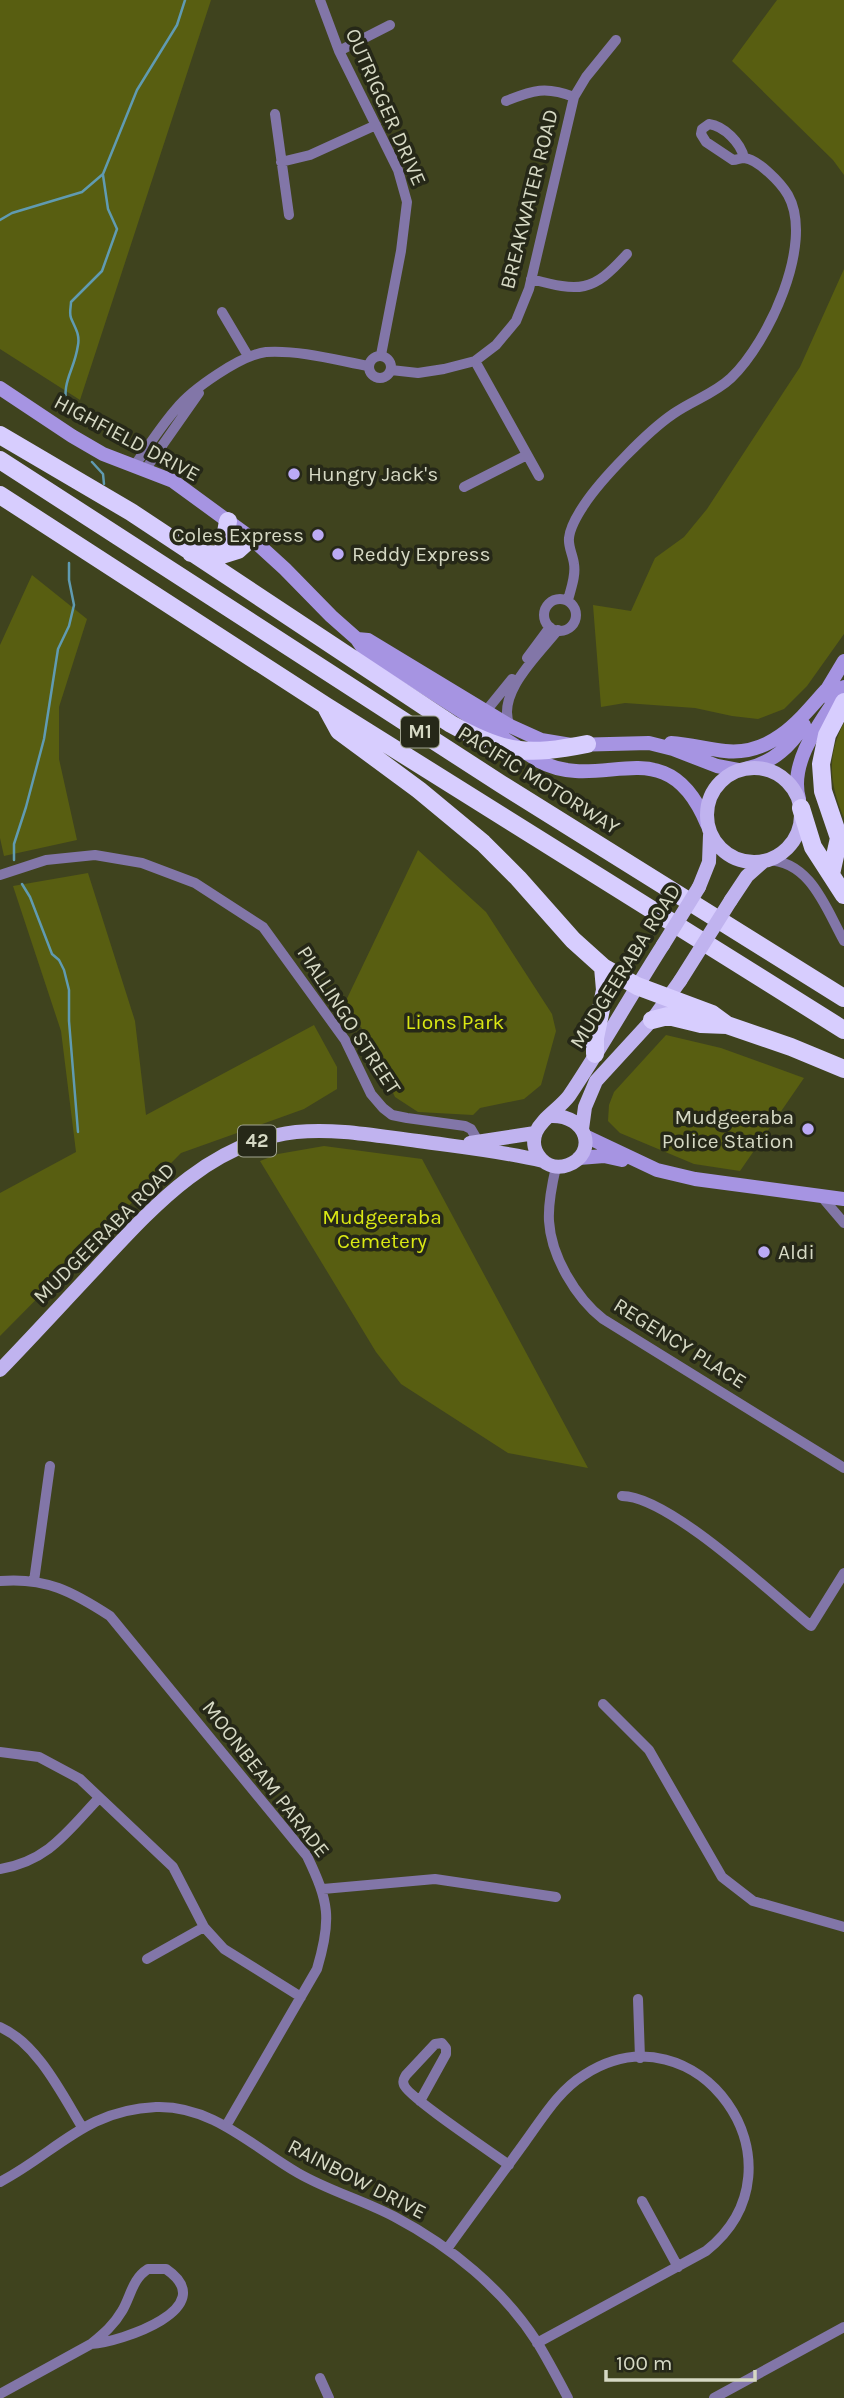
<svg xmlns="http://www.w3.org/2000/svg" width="844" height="2398" viewBox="0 0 844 2398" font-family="Karla,sans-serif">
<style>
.green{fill:#585e11}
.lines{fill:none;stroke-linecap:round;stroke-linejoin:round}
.stream{stroke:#609bb1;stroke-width:2.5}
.street{stroke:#8276a8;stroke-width:10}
.secondary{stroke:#a694e2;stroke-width:14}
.primary{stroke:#c0b3ef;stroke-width:14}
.highway{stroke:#d7cdfe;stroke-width:18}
.primary-bridge{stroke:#c0b3ef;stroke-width:14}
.poi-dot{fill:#bbaaf6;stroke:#262818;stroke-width:2.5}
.labels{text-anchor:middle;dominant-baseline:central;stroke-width:7;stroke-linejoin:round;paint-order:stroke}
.shield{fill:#262818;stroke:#a1a490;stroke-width:2}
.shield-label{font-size:19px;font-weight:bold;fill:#d6d9c4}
.street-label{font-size:21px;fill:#d6d9c4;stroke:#262818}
.poi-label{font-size:21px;fill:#d6d9c4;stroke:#262818;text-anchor:start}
.park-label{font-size:21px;fill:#dae814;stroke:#262818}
</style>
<rect width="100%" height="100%" fill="#3f431e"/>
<path class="green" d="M0,0h211l-131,400 -80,-51z
M777,0h67v175l-11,-15 -101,-99z
M844,269v365l-37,52 -23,23 -26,10 -26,-3 -37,-8 -70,-5 -24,4 -8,-102 38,6 24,-53 29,-21 23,-28 93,-142z
M32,575l55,44 -28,88v52l18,81 -73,16 -4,-18v-193z
M844,723v95c-14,-33 -18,-62 0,-95z
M418,850l68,62 66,102 4,17 -15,54 -17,14 -44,9 -7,7 -55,-3 -23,-15 -34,-70 -20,-16z
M88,873l47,148 11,94 168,-90 23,42v22l-33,20 -123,44 -181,183v-143l76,-41 -15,-121 -48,-145z
M666,1035l55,13 83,30 -64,93 -46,-7 -74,-31 -12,-12 1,-16 5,-13z
M324,1146l98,13 166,309 -80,-15 -107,-69 -25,-32 -116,-191 18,-7z"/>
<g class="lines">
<path class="stream" d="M0,220l12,-7 70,-21 21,-18 34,-84 40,-65 8,-25
M67,411c-6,-32 7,-38 11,-66 2,-11 -3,-17 -7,-27 -2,-5 0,-11 0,-16l31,-31 15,-42 -9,-20 -5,-34
M92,462l11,12 1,10
M14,860v-16l12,-37 18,-68 14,-90 11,-23 5,-21 -5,-25v-17
M22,884l8,13 22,57 7,6 5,10 5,20v31l9,111"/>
<path class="street" d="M320,0l19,51 59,119 9,32 -6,49 -20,104
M339,51l51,-26
M506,101c27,-11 40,-15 68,-4
M275,114l14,101
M281,162l29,-7 66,-30
M531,279c49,13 61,14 96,-25
M222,312l26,44
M369 367a11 11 0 1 1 22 0a11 11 0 1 1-22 0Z
M475,361l64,115
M391,370l27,3 26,-4 31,-8 21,-16 20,-24 13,-32 45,-192 12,-20 30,-37
M134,466c14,-19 27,-40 42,-57 16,-20 65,-54 90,-57 34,-2 70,8 102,14
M145,470l54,-77
M464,487l63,-32
M544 615a16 16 0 1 1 32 0a16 16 0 1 1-32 0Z
M568,600c3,-12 8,-24 6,-36 -1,-9 -6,-17 -5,-26 1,-11 9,-24 15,-33 17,-26 64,-74 89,-91 20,-14 41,-20 58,-36 37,-35 84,-135 57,-183 -7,-12 -30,-36 -44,-37 -4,0 -7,2 -11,2l-27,-18 -5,-8 1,-5 7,-5c15,2 32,19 35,34
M527,658l23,-31
M486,711l26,-32
M510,726c-15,-32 29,-72 48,-96
M767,860c44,1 59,49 77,81
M0,875l46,-15 49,-5 47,8 53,20 68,44 82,113 26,54 12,14 9,7 15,3 58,8 6,3 7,12
M556,1167c-4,17 -8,36 -7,54 2,35 27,77 54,98l241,149
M821,1196l23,27
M622,1496c47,0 150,98 189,130l33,-53
M0,1581c46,-4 73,11 110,35l197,240c22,46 25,63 10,113l-91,157
M34,1581l16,-115
M603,1704l46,46 73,127 31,24 91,26
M0,1752l39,5 41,22 93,88 31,60 20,22 77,48
M0,1869c48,-8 67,-37 99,-71
M323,1889l112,-10 121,18
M147,1959l57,-32
M638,1999l2,59
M0,2027c37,16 62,67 82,100
M420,2101l26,-47v-6l-4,-5 -7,1 -29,31c-2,4 -4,5 -2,10 3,11 90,69 105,80
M0,2182c57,-30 85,-72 156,-75 56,-2 97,40 142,66 31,18 65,27 97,44 55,29 108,72 142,125 11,18 21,37 31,56
M642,2201l36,66
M447,2249c25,-35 52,-71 78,-107 17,-23 33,-51 59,-67 112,-73 230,90 122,176l-169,92
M320,2378l9,20
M0,2394l91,-50c12,-10 23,-19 31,-33 9,-15 10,-32 26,-42h18c57,39 -45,73 -75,75
M714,2398l130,-71"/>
<path class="secondary" d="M0,388l72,48 31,18 70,27 78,57 34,31 46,47 26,23 6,9 176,113c64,34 127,-36 168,63
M357,639l11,1 142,86 31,14 30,5 78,-2 24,6 44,17 21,4
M823,696l21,-35
M671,743c18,1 36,6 54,8 46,5 74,-30 101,-61
M748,768c26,-6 42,-22 56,-43
M799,799c-11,-39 25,-81 45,-112
M585,1136l72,34 38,9 149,20
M579,1158l25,-2 18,4"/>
<path class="primary" d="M707 815a47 47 0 1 1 94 0a47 47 0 1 1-94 0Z
M699,887l10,-25 1,-27
M731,900l16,-24 17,-15
M550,1116c38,-2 48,38 18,49 -21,8 -40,-13 -32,-33 6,-14 24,-24 33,-36 33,-49 62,-101 94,-151
M582,1129l3,-22 11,-26 56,-61 28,-39
M470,1143l65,-10
M0,1370c32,-33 63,-67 95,-101 56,-60 114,-127 201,-137 41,-4 81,4 122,9 42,6 83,10 125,20"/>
<path class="highway" d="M0,435l131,77 320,212c54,30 76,32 136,20
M0,460l501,324 343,214
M0,495l326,211 518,324
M191,553l31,2 6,-34
M222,555l16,-5 13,-12
M327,709l12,22 80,59 64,53 35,35 55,62 30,27 34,19 75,28 15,11
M801,808l12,39 31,48
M831,874l8,-36 -16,-47 -2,-27 6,-29 17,-33
M652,1020l16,-4 33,8 26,1 64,22 53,22
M595,1054v-16l10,-48 -2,-23"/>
<path class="primary-bridge" d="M663,945l36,-58
M680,981l51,-81"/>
</g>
<g class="poi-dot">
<circle cx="294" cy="474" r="7"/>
<circle cx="318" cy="535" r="7"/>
<circle cx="338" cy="554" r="7"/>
<circle cx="808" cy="1129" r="7"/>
<circle cx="764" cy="1252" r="7"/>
</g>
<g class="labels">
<g class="shield">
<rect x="401" y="716.5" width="38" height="31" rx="5"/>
<rect x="238" y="1125.5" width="38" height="31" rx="5"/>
</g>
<g class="shield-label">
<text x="420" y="732">M1</text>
<text x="257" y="1141">42</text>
</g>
<g class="street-label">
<text transform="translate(386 107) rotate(66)">OUTRIGGER DRIVE</text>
<text transform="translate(529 199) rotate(-76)">BREAKWATER ROAD</text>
<text transform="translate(127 438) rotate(28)">HIGHFIELD DRIVE</text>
<text transform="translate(539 780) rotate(32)">PACIFIC MOTORWAY</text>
<text transform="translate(625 966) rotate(-58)">MUDGEERABA ROAD</text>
<text transform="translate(349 1020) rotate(57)">PIALLINGO STREET</text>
<text transform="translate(104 1233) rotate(-45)">MUDGEERABA ROAD</text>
<text transform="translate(680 1343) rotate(32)">REGENCY PLACE</text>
<text transform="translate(266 1779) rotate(52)">MOONBEAM PARADE</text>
<text transform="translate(357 2179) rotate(27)">RAINBOW DRIVE</text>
</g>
<g class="poi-label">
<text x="308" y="474">Hungry Jack's</text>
<text x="304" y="535" text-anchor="end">Coles Express</text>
<text x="352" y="554">Reddy Express</text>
<text x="794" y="1117" text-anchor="end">Mudgeeraba<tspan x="794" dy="24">Police Station</tspan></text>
<text x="778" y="1252">Aldi</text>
</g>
<g class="park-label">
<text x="455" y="1022">Lions Park</text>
<text x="382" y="1217">Mudgeeraba<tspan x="382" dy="24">Cemetery</tspan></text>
</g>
</g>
<path d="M606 2370v10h149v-10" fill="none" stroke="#d6d9c4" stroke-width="3.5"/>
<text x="616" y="2370" font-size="21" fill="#d6d9c4" stroke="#262818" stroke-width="5" paint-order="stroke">100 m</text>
</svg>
